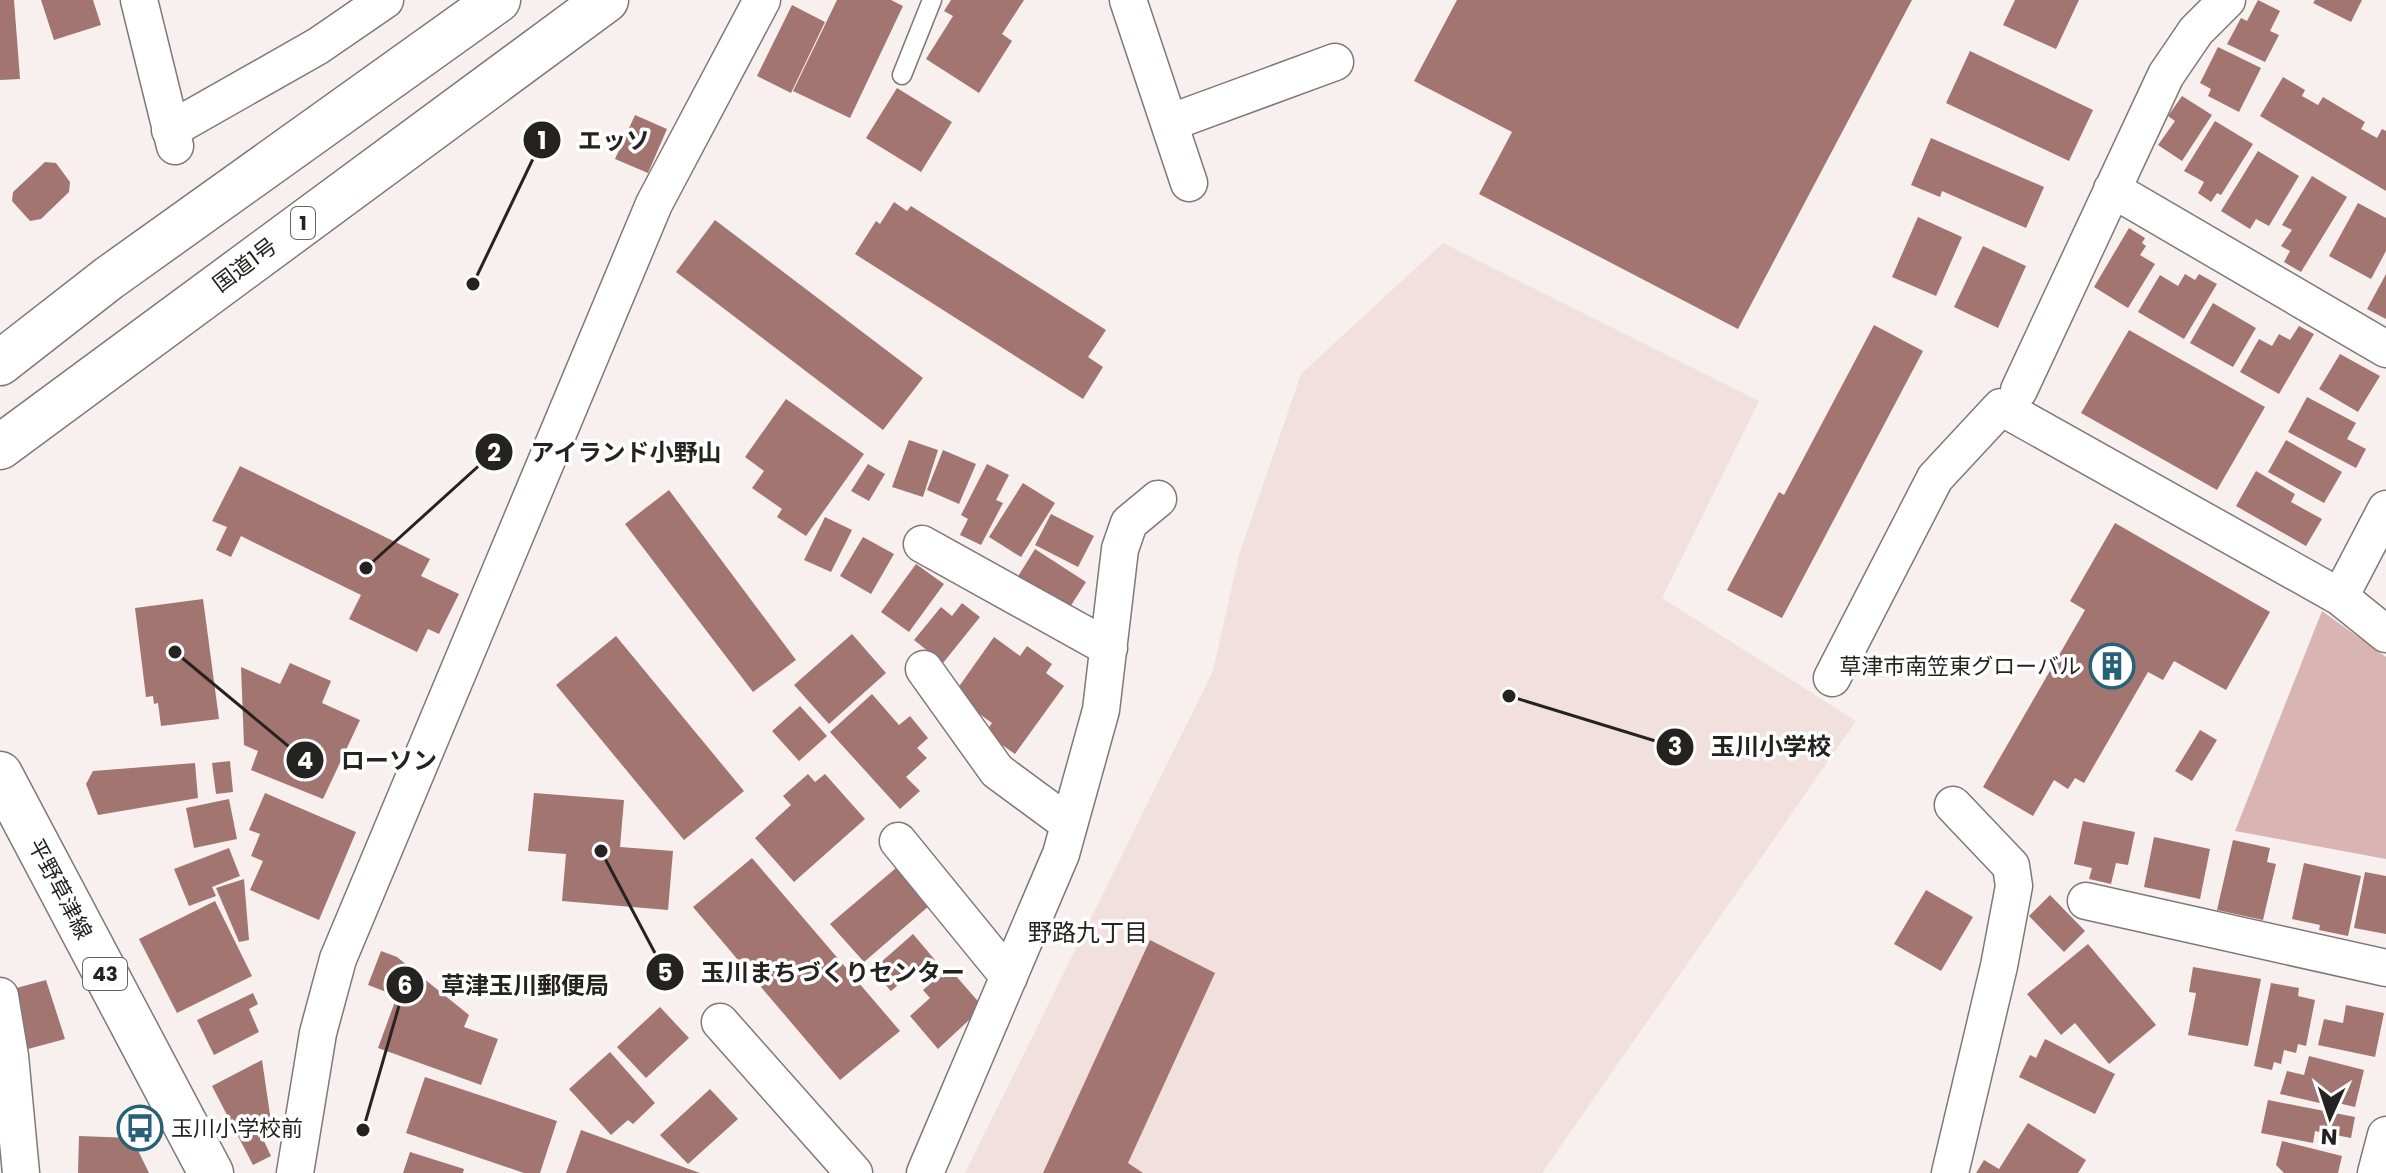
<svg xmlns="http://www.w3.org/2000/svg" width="2386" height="1173" viewBox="0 0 2386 1173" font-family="Poppins,'Noto Sans JP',sans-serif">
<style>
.built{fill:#f1e0de}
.green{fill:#d8b5b3}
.building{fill:#a27571}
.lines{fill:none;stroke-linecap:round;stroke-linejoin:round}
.service-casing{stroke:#7f7877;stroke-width:21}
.minor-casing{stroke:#7f7877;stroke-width:39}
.primary-casing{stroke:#7f7877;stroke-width:47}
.trunk-casing{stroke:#7f7877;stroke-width:47}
.service{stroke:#fff;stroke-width:18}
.minor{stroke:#fff;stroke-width:36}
.primary{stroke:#fff;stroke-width:44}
.trunk{stroke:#fff;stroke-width:44}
.labels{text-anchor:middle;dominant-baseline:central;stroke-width:7;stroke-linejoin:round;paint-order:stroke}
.shield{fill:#fff;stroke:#666564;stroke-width:2}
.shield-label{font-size:20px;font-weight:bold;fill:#252322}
.street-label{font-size:22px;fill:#252322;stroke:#fff}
.poi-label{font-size:22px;fill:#252322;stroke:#fff;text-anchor:end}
.neighbourhood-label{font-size:24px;fill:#252322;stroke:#fff}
.leader{fill:none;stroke:#252322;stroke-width:3}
.callout-dot{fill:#252322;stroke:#fff;stroke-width:3}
.mark-label{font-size:24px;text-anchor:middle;font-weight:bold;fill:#fff}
.callout-label{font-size:24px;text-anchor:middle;font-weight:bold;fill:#252322;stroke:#fff;stroke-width:7;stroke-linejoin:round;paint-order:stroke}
</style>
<rect width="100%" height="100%" fill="#f8f0ef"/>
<path class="built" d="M1443,243l316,158 -97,197 194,123 -314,452h-577l248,-502 26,-116 62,-181z"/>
<path class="green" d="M2322,611l64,46v202l-151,-28z"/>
<path class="building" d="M0,0h14l6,79 -20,1z
M41,0h52l8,25 -47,15z
M837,0h54l12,6 -53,112 -57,-27z
M951,0h73l-22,34 10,7 -33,52 -53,-34 27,-43 -9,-5z
M1457,0h455l-174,329 -259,-135 33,-62 -98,-51z
M2015,0h64l-23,49 -53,-24z
M2258,0l22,11 -10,20 9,4 -14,27 -38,-18 14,-26 6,3z
M2315,0h47l-11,22 -38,-19z
M792,5l33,17 -34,71 -34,-17z
M2218,47l43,21 -22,44 -31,-16 3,-7 -11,-6z
M1970,51l123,59 -24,51 -123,-58z
M2283,77l22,13 -3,6 16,9 5,-8 42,25 -4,7 16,9 5,-9 4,2v60l-126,-75z
M897,88l55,34 -31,50 -55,-34z
M2182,96l30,19 -30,46 -24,-16 17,-24 -7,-5z
M635,115l32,14 -19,44 -33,-14z
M2215,121l38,23 -32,51 -4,-2 -6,9 -13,-9 6,-11 -20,-11z
M1931,138l113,49 -18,41 -84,-37 -2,6 -29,-12z
M2258,151l41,25 -30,50 -13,-7 -6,10 -29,-18z
M45,162l11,1 14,19 -1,10 -28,27 -11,2 -18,-20 1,-9z
M2312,176l35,21 -46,75 -17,-10 6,-11 -9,-5 11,-16 -10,-5z
M894,202l13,9 4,-5 195,124 -18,27 15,10 -20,32 -228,-145 21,-33 4,3z
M2358,203l28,15v33l-15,28 -42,-23z
M1918,217l44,20 -26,59 -44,-19z
M715,220l208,158 -40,52 -207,-158z
M2129,228l16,10 -3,5 4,3 -6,9 15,9 -27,44 -34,-21z
M1983,246l43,20 -28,62 -44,-21z
M2185,274l10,6 4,-6 18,10 -33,55 -46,-27 22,-37 18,11z
M2386,274v45l-19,-10z
M2213,303l43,25 -23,39 -43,-24z
M1874,325l49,26 -141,267 -55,-28 52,-98 5,3z
M2299,326l15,8 -35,60 -39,-22 19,-33 13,7 7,-12 11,6z
M2129,330l136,77 -48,83 -136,-77z
M2340,354l40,22 -22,36 -39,-23z
M2307,397l49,26 -9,16 19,10 -10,19 -68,-36z
M786,399l78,55 -58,82 -29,-19 5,-8 -30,-21 12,-17 -19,-14z
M909,440l29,10 -15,47 -31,-10z
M2286,440l56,32 -18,31 -56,-31z
M943,450l33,14 -17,40 -32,-14z
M868,464l17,10 -16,27 -18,-10z
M987,464l22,11 -13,25 7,3 -22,42 -21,-10 8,-16 -7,-4z
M240,466l190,93 -9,17 38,18 -20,40 -11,-5 -11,23 -68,-33 12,-24 -120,-59 -10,21 -15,-7 11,-23 -15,-6z
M2256,471l39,23 -4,8 31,17 -16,27 -70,-40z
M1023,483l32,20 -34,54 -32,-20z
M669,490l127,170 -43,32 -128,-168z
M1051,514l43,22 -16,31 -43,-22z
M825,517l27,13 -21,42 -27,-12z
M2115,523l155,89 -44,78 -52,-29 -11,19 -15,-8 -64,111 -9,-5 -7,11 -14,-9 -21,36 -50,-29 102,-177 -15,-9z
M863,537l31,17 -23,40 -31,-18z
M1035,549l51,33 -18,28 -51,-32z
M916,564l28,20 -35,48 -28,-20z
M203,599l16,120 -58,7 -3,-23 -4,1 -1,-8 -7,1 -11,-89z
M962,603l18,14 -37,46 -29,-23 27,-33 11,9z
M852,634l34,39 -57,51 -35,-39z
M616,636l128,155 -60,49 -128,-155z
M994,637l26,19 7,-10 25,18 -6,9 18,13 -49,68 -30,-21 7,-10 -39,-28z
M290,663l41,18 -9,22 38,17 -37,79 -72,-29 7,-19 -14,-6 -3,-78 39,17z
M872,694l27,31 11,-9 18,22 -11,10 10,10 -21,19 14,14 -20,18 -70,-77z
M800,706l27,30 -28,25 -27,-30z
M2200,730l17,10 -25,41 -17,-10z
M230,761l3,31 -17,2 -4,-31z
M195,763l3,35 -100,17 -12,-31 7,-13z
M808,774l7,8 10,-8 40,45 -71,63 -39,-44 36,-33 -8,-9z
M265,793l91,39 -37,88 -69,-30 13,-29 -12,-5 9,-22 -11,-4z
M534,793l90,7 -4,47 53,4 -5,59 -106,-9 4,-47 -38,-3z
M229,799l8,40 -43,9 -8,-40z
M2083,821l52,11 -7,33 -12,-2 -5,21 -22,-5 3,-11 -18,-4z
M2154,837l56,12 -10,50 -56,-12z
M2233,840l37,8 -3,14 9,2 -13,56 -46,-10z
M229,848l11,28 -28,11 4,9 -27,10 -15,-37z
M752,858l148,173 -60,49 -147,-173z
M2304,863l57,13 -13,60 -29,-6 1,-5 -28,-6z
M896,868l33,38 -65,56 -34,-38z
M2365,872l21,4v58l-32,-6z
M244,879l5,61 -10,2 -23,-54z
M1926,890l47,27 -32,54 -47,-27z
M2050,895l35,36 -21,21 -35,-36z
M215,901l37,75 -75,37 -38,-74z
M913,934l22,26 -12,10 -3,-4 -29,25 -19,-21z
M1150,940l65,33 -87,190 15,10h-100z
M2088,944l68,81 -47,39 -34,-41 -14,12 -34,-41z
M381,951l16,6 72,58 -5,12 34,12 -17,46 -103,-37 19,-52 -29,-11z
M2193,967l68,12 -13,67 -60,-11 8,-42 -7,-1z
M949,968l34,39 -45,42 -28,-33 20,-18 -7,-8z
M46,980l19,59 -37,10 -19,-59z
M2271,983l28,5 -1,8 17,4 -9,46 -8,-2 -2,9 -12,-3 -3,14 -7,-2 -2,8 -18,-4z
M253,993l5,11 -9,5 10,23 -45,23 -17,-35z
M2346,1005l38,8 -9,44 -57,-12 6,-26 19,4z
M660,1007l29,31 -43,40 -29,-31z
M2045,1039l70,35 -20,40 -76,-37 11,-22 6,3z
M610,1052l45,51 -22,21 -5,-4 -17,15 -42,-46z
M2309,1056l55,14 -9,37 -17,-4 -1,4 -57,-13 7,-23 17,4z
M262,1060l11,75 -10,4 8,17 -18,9 -41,-79z
M425,1077l132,44 -17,52h-16l-118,-40z
M710,1089l28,30 -50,45 -28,-29z
M2268,1100l87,17 -4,21 -36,-7 -2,12 -52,-10z
M2028,1123l58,37 -8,13h-102l8,-13 15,9z
M581,1130l119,43h-134z
M79,1136l53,2 17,35h-71z
M2282,1141l60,15 -4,17h-54l-8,-8z
M410,1152l54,17 -1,4h-60z"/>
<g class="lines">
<g class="service-casing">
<path id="service" d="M902,75l30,-75"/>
</g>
<g class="minor-casing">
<path id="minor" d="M139,0l36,146
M1128,0l61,183
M1169,123l166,-61
M170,130l148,-84 67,-46
M2112,189l274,160
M2019,390l147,-315 30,-44 31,-31
M2386,509l-46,88 46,37
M922,544l187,104
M924,669l73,102 72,53
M1832,678l103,-200 66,-71 339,190
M898,841l111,136
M2086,901l300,67
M0,996l10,60 11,117
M720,1022l134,151
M295,1173l23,-140 20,-74 316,-755 108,-204
M925,1173l136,-319 40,-144 19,-161 9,-26 29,-24
M1950,1173l49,-207 15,-80 -3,-20 -58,-61
M2376,1173l10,-38"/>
</g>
<g class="primary-casing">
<path id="primary" d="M0,774l211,399"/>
</g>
<g class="trunk-casing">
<path id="trunk" d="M0,363l109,-85 389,-278
M0,447l606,-447"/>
</g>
<use href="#service" class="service"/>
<use href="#minor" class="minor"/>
<use href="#primary" class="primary"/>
<use href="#trunk" class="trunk"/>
</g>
<defs>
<g id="building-ring" transform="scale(2.3)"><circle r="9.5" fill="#fff" stroke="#266079" stroke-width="1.5"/><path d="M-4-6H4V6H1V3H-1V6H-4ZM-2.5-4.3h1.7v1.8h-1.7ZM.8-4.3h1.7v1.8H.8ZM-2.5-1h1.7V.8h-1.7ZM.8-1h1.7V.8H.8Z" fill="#266079"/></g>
<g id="bus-ring" transform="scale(2.3)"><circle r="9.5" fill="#fff" stroke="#266079" stroke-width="1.5"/><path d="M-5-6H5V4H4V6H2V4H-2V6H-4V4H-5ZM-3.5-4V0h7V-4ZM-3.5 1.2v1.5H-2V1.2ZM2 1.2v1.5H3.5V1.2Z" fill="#266079"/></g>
</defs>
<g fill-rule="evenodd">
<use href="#building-ring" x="2112" y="666"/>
<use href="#bus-ring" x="140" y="1128"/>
</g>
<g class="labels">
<g class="shield">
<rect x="291" y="207" width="24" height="32" rx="6"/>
<rect x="83" y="958" width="44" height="32" rx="6"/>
</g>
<g class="shield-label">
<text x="303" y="223">1</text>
<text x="105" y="974">43</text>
</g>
<g class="street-label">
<text transform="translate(245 265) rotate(-37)">国道1号</text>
<text transform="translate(60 889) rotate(62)">平野草津線</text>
</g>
<g class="poi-label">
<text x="2081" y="666">草津市南笠東グローバル</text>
<text x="171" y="1128" text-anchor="start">玉川小学校前</text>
</g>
<g class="neighbourhood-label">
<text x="1088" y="932">野路九丁目</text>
</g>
</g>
<path class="leader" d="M473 284L542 140M366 568L494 452M1509 696L1675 747M175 652L305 760M601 851L665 972M363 1130L405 985"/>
<g class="callout-dot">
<circle cx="473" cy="284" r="8"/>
<circle cx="366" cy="568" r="8"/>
<circle cx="1509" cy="696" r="8"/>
<circle cx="175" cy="652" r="8"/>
<circle cx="601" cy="851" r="8"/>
<circle cx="363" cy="1130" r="8"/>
<circle cx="542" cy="140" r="20"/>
<circle cx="494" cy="452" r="20"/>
<circle cx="1675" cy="747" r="20"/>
<circle cx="305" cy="760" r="20"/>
<circle cx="665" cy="972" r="20"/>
<circle cx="405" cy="985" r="20"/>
</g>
<g class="mark-label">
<text x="542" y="149">1</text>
<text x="494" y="461">2</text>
<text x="1675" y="755">3</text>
<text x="305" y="769">4</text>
<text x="665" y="981">5</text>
<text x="405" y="994">6</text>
</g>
<g class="callout-label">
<text x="614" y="149">エッソ</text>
<text x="626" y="461">アイランド小野山</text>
<text x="1771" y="755">玉川小学校</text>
<text x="389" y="769">ローソン</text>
<text x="833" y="981">玉川まちづくりセンター</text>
<text x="525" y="994">草津玉川郵便局</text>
</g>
<g transform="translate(2330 1117) rotate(183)" stroke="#ffffff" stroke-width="6" paint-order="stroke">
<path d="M0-6L14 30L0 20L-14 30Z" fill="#252322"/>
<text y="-12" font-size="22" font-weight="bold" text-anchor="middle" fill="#252322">N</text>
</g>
</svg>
